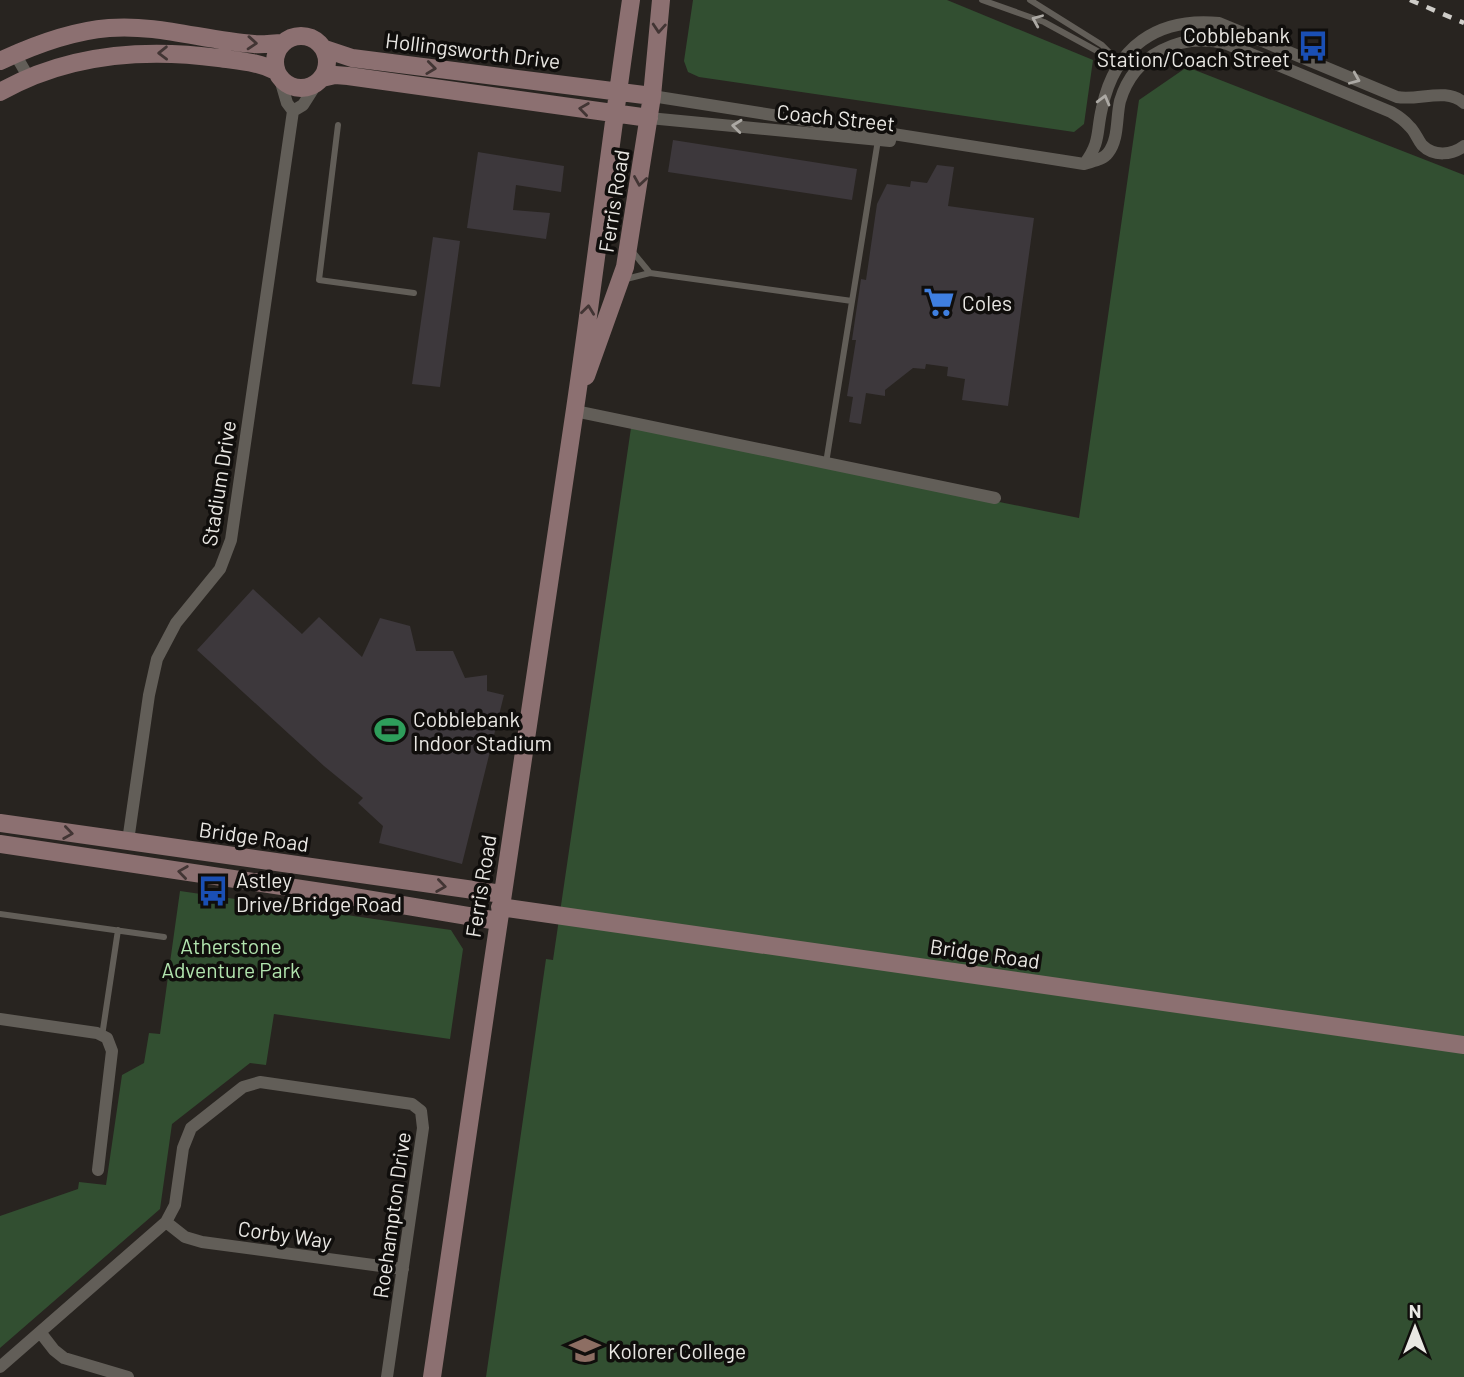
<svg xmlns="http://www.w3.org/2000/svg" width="1464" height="1377" viewBox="0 0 1464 1377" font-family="Barlow,sans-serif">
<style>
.green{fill:#324f31}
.building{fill:#3d383c}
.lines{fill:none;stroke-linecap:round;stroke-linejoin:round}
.lane{stroke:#625e58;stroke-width:6}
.street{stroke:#625e58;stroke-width:12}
.secondary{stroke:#8c7071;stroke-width:18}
.rail{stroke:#ceccc8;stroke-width:4.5;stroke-dasharray:9 9;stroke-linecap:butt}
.oneway{stroke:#aca9a4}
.oneway2{stroke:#423534}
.labels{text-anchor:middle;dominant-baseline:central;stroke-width:7;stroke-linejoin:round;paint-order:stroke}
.poi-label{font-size:21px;fill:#e9e7e3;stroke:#100e0c;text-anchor:start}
.street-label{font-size:21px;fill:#e9e7e3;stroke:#100e0c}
.park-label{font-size:21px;fill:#b1e4ae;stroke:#100e0c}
</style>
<rect width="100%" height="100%" fill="#282420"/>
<path class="green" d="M693,0h254l146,60 -9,64 -10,8 -375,-55 -11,-5 -4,-11z
M1187,67l277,108v1202h-978l60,-418 7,1 78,-532 448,90 60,-418z
M180,891l271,39 12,19 -13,90 -176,-25 -8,51 -16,-2 -78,61 -12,85 -160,139v-132l78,-27 1,-7 27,3 16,-110 22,-12 5,-30 11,1z"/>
<path class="building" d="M673,140l184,29 -5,31 -184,-28z
M478,152l86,14 -3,26 -45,-7 -3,25 37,3 -4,26 -79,-11z
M937,165l17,2 -6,39 86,12 -26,188 -46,-6 3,-21 -18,-3 1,-9 -22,-3 -1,5 -12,-1 -28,22v6l-19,-3 -5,31 -12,-2 4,-25 -6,-1 9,-56h-4l9,-61 5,1 11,-76 10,-20 23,3 1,-6 16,2z
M433,237l27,4 -20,146 -28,-3z
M253,589l49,45 17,-17 43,40 18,-39 30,8 6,25h37l12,27 22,-3v16l17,4 -42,169 -83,-21 4,-17 -25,-23 5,-5 -39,-32 -127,-116z"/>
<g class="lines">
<path class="lane" d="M982,0l62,22 75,41
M1030,0l72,45 11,11
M338,125l-19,155 95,13
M632,251l18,22
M622,280l28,-7 202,28
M826,463l52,-323
M0,914l164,23
M102,1036l16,-106"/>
<path class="street" d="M15,54l14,24
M652,96l432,68c9,-3 19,-4 24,-11 11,-14 8,-35 12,-52 14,-47 61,-69 107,-57l164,68c7,4 13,8 18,14 6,5 8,13 13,19 12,12 30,10 42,1
M293,111l10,-6 14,-22
M649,118l241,23
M1085,163c16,-22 11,-30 17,-55 13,-61 55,-91 117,-85l178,74c22,4 49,-10 67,6
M575,411l420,87
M128,841l21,-146 8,-36 19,-36 44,-54 11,-29 62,-429 -6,-8 -7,-24
M0,1019l97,14 10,5 5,13 -14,119
M166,1222l19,15 17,5 201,27
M40,1332l14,18 10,8 64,19
M0,1367l166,-145 9,-17 8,-57 8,-20 52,-41 17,-5 152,22 9,7 2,17 -36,249"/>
<path class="secondary" d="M275 62a26 26 0 1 1 52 0a26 26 0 1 1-52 0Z
M325,49l27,9 300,38
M0,61c34,-16 71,-30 109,-33 49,-4 97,13 145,16 9,1 19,-1 28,-1
M322,78l13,-3 13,1 301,42
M0,92c67,-38 144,-44 219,-34 20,3 40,4 57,13
M586,376l39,-109 27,-171 9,-96
M0,823l502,71
M0,844l348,52 150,25
M500,907l964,138
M432,1377c46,-323 96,-645 143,-968 20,-136 36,-273 56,-409"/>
<path class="rail" d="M1410,0l54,23"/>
</g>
<defs><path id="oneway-chevron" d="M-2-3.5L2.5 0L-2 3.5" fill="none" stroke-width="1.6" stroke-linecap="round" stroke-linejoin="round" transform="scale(1.75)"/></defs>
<g class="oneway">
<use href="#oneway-chevron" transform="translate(1037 20) rotate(-157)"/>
<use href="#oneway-chevron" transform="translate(1355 79) rotate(23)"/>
<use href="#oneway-chevron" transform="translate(1104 100) rotate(-75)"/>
<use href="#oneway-chevron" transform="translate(737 126) rotate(-174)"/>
</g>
<g class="oneway2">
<use href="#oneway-chevron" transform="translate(659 28) rotate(94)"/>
<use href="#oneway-chevron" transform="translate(252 43) rotate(4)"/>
<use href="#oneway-chevron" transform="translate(163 53) rotate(179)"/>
<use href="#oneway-chevron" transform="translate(431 68) rotate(7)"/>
<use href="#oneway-chevron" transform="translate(584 109) rotate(-172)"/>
<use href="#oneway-chevron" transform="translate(640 181) rotate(99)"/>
<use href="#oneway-chevron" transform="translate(588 310) rotate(-83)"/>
<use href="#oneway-chevron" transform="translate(68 833) rotate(8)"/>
<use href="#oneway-chevron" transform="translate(183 872) rotate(-172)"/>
<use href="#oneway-chevron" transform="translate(441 886) rotate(8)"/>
</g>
<defs>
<g id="bus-bare" transform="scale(2.415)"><path d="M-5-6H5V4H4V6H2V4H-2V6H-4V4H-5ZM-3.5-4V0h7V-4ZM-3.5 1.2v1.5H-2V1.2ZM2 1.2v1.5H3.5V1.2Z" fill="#1a4fb4" stroke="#100e0c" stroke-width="2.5" paint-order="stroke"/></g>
<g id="supermarket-bare" transform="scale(2.415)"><path d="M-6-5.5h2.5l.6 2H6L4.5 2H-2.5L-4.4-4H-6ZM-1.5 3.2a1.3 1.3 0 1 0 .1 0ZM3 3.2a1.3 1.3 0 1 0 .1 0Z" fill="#3f7fe0" stroke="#100e0c" stroke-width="2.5" paint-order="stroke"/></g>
<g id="stadium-bare" transform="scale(2.415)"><path d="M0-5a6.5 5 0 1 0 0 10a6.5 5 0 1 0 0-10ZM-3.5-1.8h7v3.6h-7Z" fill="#2e9e5b" stroke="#100e0c" stroke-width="2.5" paint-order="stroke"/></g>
<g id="school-bare" transform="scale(2.415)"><path d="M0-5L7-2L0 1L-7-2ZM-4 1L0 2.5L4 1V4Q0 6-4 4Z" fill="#8d6e63" stroke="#100e0c" stroke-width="2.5" paint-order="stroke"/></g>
</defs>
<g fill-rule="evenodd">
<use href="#bus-bare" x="1313" y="46"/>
<use href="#supermarket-bare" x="939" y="302"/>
<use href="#stadium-bare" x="390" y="730"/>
<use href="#bus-bare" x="213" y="891"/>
<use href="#school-bare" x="585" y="1350"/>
</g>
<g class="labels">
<g class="poi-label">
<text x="1290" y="34" text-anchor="end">Cobblebank<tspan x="1290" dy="24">Station/Coach Street</tspan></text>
<text x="962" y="302">Coles</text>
<text x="413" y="718">Cobblebank<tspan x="413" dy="24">Indoor Stadium</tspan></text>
<text x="236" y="879">Astley<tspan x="236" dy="24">Drive/Bridge Road</tspan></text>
<text x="608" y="1350">Kolorer College</text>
</g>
<g class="street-label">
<text transform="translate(473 50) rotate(7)">Hollingsworth Drive</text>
<text transform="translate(836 117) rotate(6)">Coach Street</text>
<text transform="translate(613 201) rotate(-81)">Ferris Road</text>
<text transform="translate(218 483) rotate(-81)">Stadium Drive</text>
<text transform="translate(254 836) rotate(8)">Bridge Road</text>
<text transform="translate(480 886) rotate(-81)">Ferris Road</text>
<text transform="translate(985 953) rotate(8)">Bridge Road</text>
<text transform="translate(391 1215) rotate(-82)">Roehampton Drive</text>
<text transform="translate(285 1234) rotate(8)">Corby Way</text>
</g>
<g class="park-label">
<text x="231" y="945">Atherstone<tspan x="231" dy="24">Adventure Park</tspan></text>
</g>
</g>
<g transform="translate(1415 1328)" stroke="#100e0c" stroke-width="5" paint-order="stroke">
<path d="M0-5L12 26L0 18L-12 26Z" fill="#e9e7e3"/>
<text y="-10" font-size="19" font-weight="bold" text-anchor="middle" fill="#e9e7e3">N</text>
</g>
</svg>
